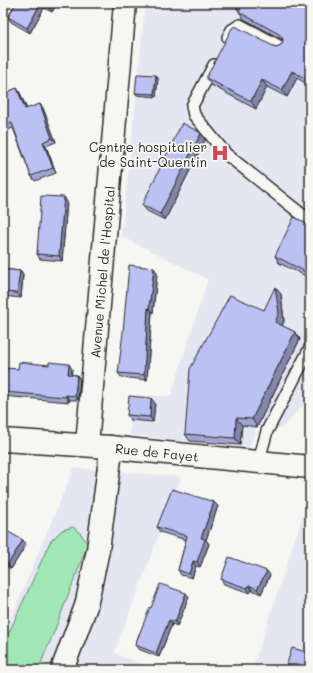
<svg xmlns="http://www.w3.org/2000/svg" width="313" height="673" viewBox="0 0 313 673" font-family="Mali,sans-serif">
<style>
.built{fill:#e4e6f2}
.green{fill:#a0e7b5;stroke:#668970}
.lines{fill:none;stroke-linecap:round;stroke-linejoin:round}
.lane-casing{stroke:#2b2b2b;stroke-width:14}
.street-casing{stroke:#2b2b2b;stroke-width:25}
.secondary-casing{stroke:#2b2b2b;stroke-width:25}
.lane{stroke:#f6f6f2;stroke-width:11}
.street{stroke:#f6f6f2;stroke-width:22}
.secondary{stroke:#f6f6f2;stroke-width:22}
.wall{fill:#a1a6d1;stroke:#2b2b2b}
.shaded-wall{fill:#8387aa;stroke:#2b2b2b}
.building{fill:#bbc1f3;stroke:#2b2b2b}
.labels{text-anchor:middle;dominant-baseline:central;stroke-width:3.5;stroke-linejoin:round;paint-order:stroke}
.poi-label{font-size:13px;fill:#2b2b2b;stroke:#f6f6f2;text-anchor:end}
.street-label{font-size:13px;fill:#2b2b2b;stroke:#f6f6f2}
</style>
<rect width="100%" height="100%" fill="#f6f6f2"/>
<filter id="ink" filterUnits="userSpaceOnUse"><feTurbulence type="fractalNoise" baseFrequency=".025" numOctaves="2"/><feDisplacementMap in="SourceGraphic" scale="8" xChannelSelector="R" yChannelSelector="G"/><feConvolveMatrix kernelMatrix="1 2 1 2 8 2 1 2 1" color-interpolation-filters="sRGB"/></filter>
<g filter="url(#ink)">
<path class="built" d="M145,3h165v409l-5,-9 -23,25 -25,-1 -8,21 -119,-13 2,-39h39l37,-117 -87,-43 18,-166z
M74,468l107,9 -67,176 42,17h-153v-33z
M310,494v176h-58z"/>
<path class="green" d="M73,527l8,7 7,10 -34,88 -16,38h-35v-24l47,-104 12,-12z"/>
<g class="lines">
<g class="lane-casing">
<path id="lane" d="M228,37l4,-7 8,-5 41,22
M214,65l-22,41 2,9 32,39 79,63 5,3
M260,462l2,-13 5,-18 43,-83"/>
</g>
<g class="street-casing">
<path id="street" d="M87,445l38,-442
M62,670l24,-64 12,-56 12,-91v-12"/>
</g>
<g class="secondary-casing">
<path id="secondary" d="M3,440l107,7 26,3 174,17"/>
</g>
<use href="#lane" class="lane"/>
<use href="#street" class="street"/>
<use href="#secondary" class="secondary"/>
</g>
<path class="wall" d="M16,3h41l-5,9 -8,-4 -14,25 -19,-11 -3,-5z
M310,3v83l-13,-8 -10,19 -20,-10 -11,22 -45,-24 -5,-7 67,-32 3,1 3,-1 3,-2 1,-4 -39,-21 -8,-12z
M156,75l2,3 -2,19 -19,-2 -2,-2z
M3,76l6,16 8,-4 3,5 7,16 13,-5 3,4 13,34 -10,4 10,27 -21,8 -4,-5 -18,-48 -10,4z
M201,133l4,7 -40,80 -18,-9 -5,-6z
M64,197l3,5 -5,59 -22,-2 -3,-5z
M310,225v53l-31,-15 -4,-7z
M154,268l3,5 -4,40 -1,-1 -5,68 -26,-3 -3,-4z
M3,269l17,2 3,4 -2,23 -18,-2z
M281,294l3,27 -2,5 13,6 5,7 -43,88 -15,-2 -2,20 -50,-4 -5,-7 79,-124z
M3,368l15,1h54l-1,6h6l3,4 -2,21h-8l-1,2 -66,-6z
M155,403l-2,19 -23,-2 -3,-5z
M214,502l4,4 -12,34 3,4 -9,23 -4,-1 -4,12 -11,-3 -3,-5 8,-30 -26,-8 -3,-5z
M3,529l23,16 -15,24 -8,-5z
M270,575l-9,19 -9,-4 -2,3 -26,-9 -3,-5z
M189,597l-12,29 -5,-2 -13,33 -21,-8 -3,-4 16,-37z"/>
<path class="shaded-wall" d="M41,3l3,5 -14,25 -3,-5z
M52,3h5l-5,9 -3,-4z
M292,71l5,7 -10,19 -5,-7z
M156,75l2,3 -2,19 -2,-3z
M3,76l8,21 -4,-5 -4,-11z
M262,80l5,7 -11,22 -5,-8z
M17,88l3,5 9,21 -4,-5z
M40,104l3,4 13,34 -4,-4z
M201,133l4,7 -40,80 -5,-6z
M43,142l3,4 10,27 -3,-5z
M64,197l3,5 -5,59 -3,-5z
M154,268l3,5 -4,40 -4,-5z
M20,271l3,4 -2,23 -4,-5z
M275,287l6,7 3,27 -4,9 -5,-8z
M148,308l4,4 -5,68 -3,-5z
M295,332l5,7 -43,88 -5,-8z
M69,364l3,5 -1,10 -3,-5z
M77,375l3,4 -2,21 -3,-4z
M66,395l4,5 -1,2 -3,-5z
M151,398l4,5 -2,19 -3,-5z
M236,418l6,7 -2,20 -5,-7z
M214,502l4,4 -12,34 3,4 -9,23 -3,-5 4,-24z
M23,540l3,5 -15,24 -3,-5z
M193,561l3,5 -4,12 -3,-4z
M267,571l3,4 -9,19 -4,-5z
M249,585l3,5 -2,3 -3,-5z
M186,593l3,4 -12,29 -2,-4z
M169,620l3,4 -13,33 -3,-4z"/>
<path class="building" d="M16,3h36l-3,5 -8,-5 -14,25 -19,-11z
M237,3h73v78l-18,-10 -10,19 -20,-10 -11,21 -45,-23 26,-50 3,-2 38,20 3,1 3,-1 3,-2 1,-4 -1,-3 -3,-3 -40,-22 2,-3 -5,-2z
M137,74l19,1 -2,19 -19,-1z
M3,81l4,11 10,-4 8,21 15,-5 12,34 -9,4 10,26 -22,8 -19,-53 -9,3z
M182,123l19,10 -41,81 -18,-9z
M41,196l23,1 -5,59 -22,-2z
M294,217l16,8v49l-35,-18z
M129,265l25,3 -5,40h-1l-4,67 -26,-2 5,-41z
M3,269l17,2 -3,22 -14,-1z
M275,287l4,26 -4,9 20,10 -43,87 -16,-1 -1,20 -50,-4 5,-65 40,-74 34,15z
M19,362l30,3v-3l20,2 -1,10 9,1 -2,21 -9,-1v2l-63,-5v-24l15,1z
M129,396l22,2 -1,19 -23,-2z
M172,489l42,13 -13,36 4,1 -8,23 -4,-1 -4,13 -11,-4 9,-34 -30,-9z
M3,529l20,11 -15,24 -5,-2z
M229,557l38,14 -10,18 -8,-4 -2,3 -26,-9z
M160,584l26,9 -11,29 -6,-2 -13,33 -21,-8 15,-38 1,1z
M292,648l18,5v17h-25z"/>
</g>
<defs>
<g id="hospital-bare" transform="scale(1.38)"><path d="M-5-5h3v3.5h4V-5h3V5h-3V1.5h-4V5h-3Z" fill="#d1495b" stroke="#f6f6f2" stroke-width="2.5" paint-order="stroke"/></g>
</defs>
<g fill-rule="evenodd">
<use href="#hospital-bare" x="220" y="153"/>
</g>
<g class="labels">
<g class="poi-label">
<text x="207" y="146">Centre hospitalier<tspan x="207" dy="15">de Saint-Quentin</tspan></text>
</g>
<g class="street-label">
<text transform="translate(102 272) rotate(-85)">Avenue Michel de l'Hospital</text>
<text transform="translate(157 452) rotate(6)">Rue de Fayet</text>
</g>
</g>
<rect width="313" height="673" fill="none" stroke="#f6f6f2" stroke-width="16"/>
<rect x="8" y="8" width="297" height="657" fill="none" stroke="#2b2b2b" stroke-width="1.5" filter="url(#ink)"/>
</svg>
